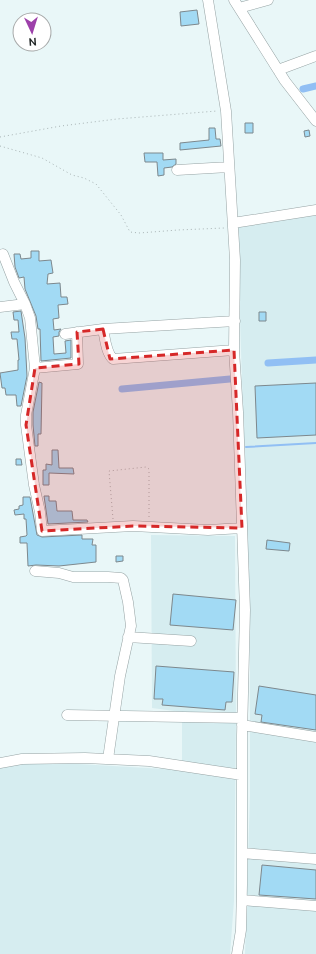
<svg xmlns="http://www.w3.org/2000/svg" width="316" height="954" viewBox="0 0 316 954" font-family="Ubuntu,sans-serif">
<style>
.built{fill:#d6edf0}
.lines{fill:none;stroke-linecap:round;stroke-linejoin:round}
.stream{stroke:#91bff4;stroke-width:2}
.canal{stroke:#91bff4;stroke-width:7}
.building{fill:#a2daf4;stroke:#7d888d}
.minor-casing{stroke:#96a3a4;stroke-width:11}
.path{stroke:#a8b3b4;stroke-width:1;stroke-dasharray:1 3;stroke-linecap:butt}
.minor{stroke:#fff;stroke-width:10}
.marked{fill:#d62828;fill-opacity:0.2;stroke:#d62828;stroke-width:3;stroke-dasharray:8 5;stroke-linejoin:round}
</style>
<rect width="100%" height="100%" fill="#e9f7f8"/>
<path class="built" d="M316,215v739h-71l5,-159v-165l-13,-404z
M151,535l84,1 1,181 -2,184 -4,53h-230v-189l44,-3 138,8v-58l-30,-4z"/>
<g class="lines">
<path class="stream" d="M246,447l70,-4"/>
<path class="canal" d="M303,89l13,-3
M268,363l48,-3
M122,389l108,-10"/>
</g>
<path class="building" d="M197,10l2,14 -18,2 -1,-14z
M245,123h8v10h-8z
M209,128h6l1,11h4l1,7 -41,4v-7l29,-3z
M309,130l1,6 -5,1 -1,-6z
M144,153h19v7l13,-1v5l-4,3 -8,1v7l-6,1 -1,-14h-12z
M31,251h8v10l12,-1 2,13 -5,1 -1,10 13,-1 1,14h6l1,7 -10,1 1,13 -6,1 1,11 7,-1 -2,3v4l-6,1 1,17 12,-1 -1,-12 6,-1v18l-30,3 -1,-32h-2l-2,-13 -11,-27 -1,-12 -5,1 -4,-11 -1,-13h6l1,5 10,-1z
M21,311l4,27 2,38 -6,30h-4l-1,-11h-10l-1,-7h-3l-2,-15 18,-3v-10h1l-2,-21h-5l-1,-7h8l-1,-12h-4l-1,-8z
M259,312h7v9h-7z
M39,382l3,1 -1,51h-3v12h-3l-2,-21v-13z
M316,383v52l-59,3 -2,-52z
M52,450h6l1,18h14l1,6 -25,-1v12h-6v-15h3v-6l6,1z
M16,459h5l1,6h-6z
M44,496h5v5h7l1,10h15l1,9h14l1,2 -40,2z
M23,497h7l7,38 5,2 40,-2v4h11l-1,6h4v17l-37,4 -23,-1 -8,1 -1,-23h-7v-6l6,-1 1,-1 -1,-16h-2v-5l-9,1 -1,-5 5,-1v-3l4,-1z
M267,540l23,3 -1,8 -23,-2z
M116,556h7v5l-7,1z
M173,594l63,6 -3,30 -63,-5z
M156,666l78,6 -2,30h-6l-1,8 -63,-5 1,-6h-9z
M259,686l57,9v35l-55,-8 1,-7 -7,-1z
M262,865l54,5v29l-57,-4z"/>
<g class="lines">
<g class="minor-casing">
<path id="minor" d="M208,0l18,111 9,149 -1,90 4,62 7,198 -3,125v150l-1,45 -4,24
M234,0l51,81 31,40
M239,8l29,-8
M278,70l38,-14
M177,170l52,-3
M233,223l83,-13
M3,254l11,28 11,22 5,14 5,50
M0,307l25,-3
M103,329l132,-8
M77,332l1,32 -43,4 -9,47v10l8,60 6,27 2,19 91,-5 75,4 34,-2
M65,334l38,-5c2,9 3,24 10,30l121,-9
M35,571l24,2 14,4h35l13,1 2,2 5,22 3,24 -11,50 -12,83
M128,637l63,4
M67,715l175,3
M242,725l74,12
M0,763l22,-4 63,-1 64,3 93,14
M242,853l74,6
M242,900l74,6"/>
</g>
<path class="path" d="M0,137l61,-11 56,-7 100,-8
M0,146l42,12 30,17 12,3 12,6 25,31 9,17 9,1 39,-3 46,-2
M113,519l-4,-48 37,-4 3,2v49"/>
<use href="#minor" class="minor"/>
</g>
<path class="marked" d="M103,329l7,30 124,-9 8,178 -109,-2 -91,5 -16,-106 9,-57 44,-4 -2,-32z"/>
<g transform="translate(32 32) rotate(176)"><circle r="19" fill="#ffffff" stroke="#a7a9a9"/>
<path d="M0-3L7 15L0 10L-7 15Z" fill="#9d40aa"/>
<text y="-6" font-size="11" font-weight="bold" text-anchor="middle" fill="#222727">N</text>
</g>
</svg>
